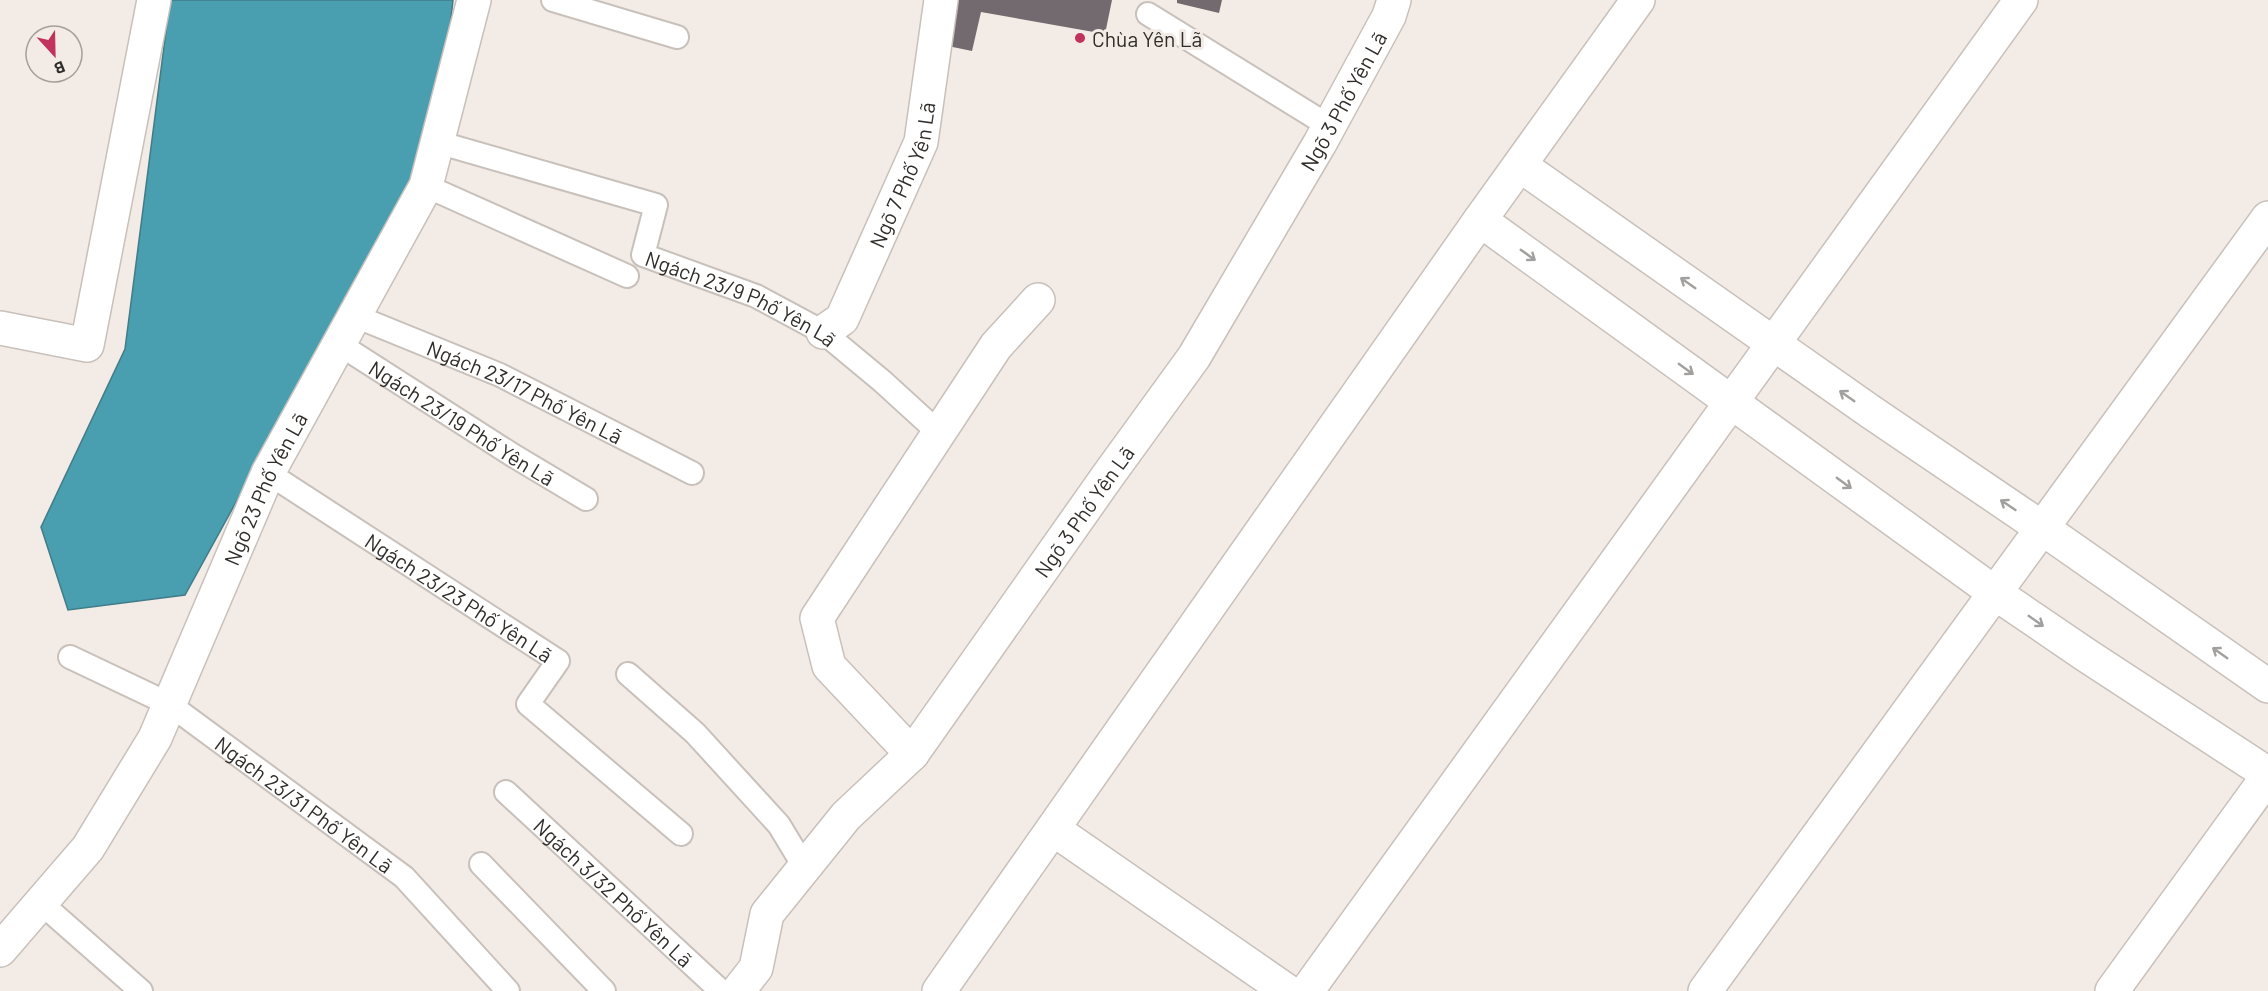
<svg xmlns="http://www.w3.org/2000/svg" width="2268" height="991" viewBox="0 0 2268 991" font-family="Barlow,sans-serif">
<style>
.water{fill:#499eb0;stroke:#417c88;stroke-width:1.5}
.building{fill:#726a6e}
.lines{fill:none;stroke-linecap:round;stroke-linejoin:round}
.service-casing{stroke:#c8c0ba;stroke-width:26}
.minor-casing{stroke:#c8c0ba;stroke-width:36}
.service{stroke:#fff;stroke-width:22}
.minor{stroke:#fff;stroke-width:33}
.oneway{stroke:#a1a09f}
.poi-dot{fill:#c1335e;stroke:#f3ebe5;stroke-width:2}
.labels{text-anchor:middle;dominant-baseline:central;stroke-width:6;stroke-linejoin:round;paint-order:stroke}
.poi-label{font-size:21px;fill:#2f2c29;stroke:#f3ebe5;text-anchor:start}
.street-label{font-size:21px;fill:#2f2c29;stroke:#f3ebe5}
</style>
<rect width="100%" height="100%" fill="#f3ebe5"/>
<path class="water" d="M170,0h283l-15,135 -253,460 -117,15 -27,-83 84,-178z"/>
<path class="building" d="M953,0h159l-7,34 -124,-22 -9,39 -29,-6z
M1177,0h45l-3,13 -42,-10z"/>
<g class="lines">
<g class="service-casing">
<g id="service">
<path d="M553,0l124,37"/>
<path d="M1148,14l181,112"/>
<path id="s1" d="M437,142l219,63 -13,50 113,41 67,36 59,49 57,52"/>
<path d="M426,186l201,90"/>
<path id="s2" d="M355,316l145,59 192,98"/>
<path id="s3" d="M339,344l175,112 72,43"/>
<path id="s4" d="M268,473l290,188 -30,43 153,130"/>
<path id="s5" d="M70,657l99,47 235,173 104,114"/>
<path d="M628,674l67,59 84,92 26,43"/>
<path id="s6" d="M506,792l215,199"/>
<path d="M481,864l123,127"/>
<path d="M41,903l100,88"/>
</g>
</g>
<g class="minor-casing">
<g id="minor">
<path d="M1521,166l350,246 171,116 226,158"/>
<path d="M1480,220l515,373 91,62 182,119"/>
<path d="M0,328l87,17 67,-345"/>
<path id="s7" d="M823,332l19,-13 79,-177 20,-142"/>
<path d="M912,754l-83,-88 -12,-48 179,-272 42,-46"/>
<path d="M1053,829l234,162"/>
<path id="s8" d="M0,950l88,-102 67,-110 113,-265 158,-287 48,-186"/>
<path id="s9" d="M738,991l18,-23 11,-54 79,-98 66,-62 195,-277 87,-120 126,-214 69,-127 5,-16"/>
<path d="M939,991l541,-771 158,-220"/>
<path d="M1307,991l714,-991"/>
<path d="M1705,991l563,-773"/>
<path d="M2112,991l156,-215"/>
</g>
</g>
<use href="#service" class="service"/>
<use href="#minor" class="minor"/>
</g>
<defs><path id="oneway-shaft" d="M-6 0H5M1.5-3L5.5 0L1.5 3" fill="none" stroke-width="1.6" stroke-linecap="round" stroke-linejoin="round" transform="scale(1.5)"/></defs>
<g class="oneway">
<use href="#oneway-shaft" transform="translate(1528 255) rotate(36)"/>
<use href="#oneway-shaft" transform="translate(1688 283) rotate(-145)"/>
<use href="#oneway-shaft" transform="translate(1686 369) rotate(36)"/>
<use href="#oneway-shaft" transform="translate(1847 396) rotate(-145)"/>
<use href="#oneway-shaft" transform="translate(1844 483) rotate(36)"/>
<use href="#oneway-shaft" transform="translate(2008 505) rotate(-146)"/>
<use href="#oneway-shaft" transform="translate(2036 621) rotate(35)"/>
<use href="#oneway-shaft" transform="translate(2220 653) rotate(-145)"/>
</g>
<circle class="poi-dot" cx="1080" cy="38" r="6"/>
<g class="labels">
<g class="poi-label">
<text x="1092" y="38">Chùa Yên Lã</text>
</g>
<g class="street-label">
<text stroke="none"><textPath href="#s9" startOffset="1084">Ngõ 3 Phố Yên Lã</textPath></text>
<text stroke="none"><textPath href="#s7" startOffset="180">Ngõ 7 Phố Yên Lã</textPath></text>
<text stroke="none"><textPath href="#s1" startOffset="387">Ngách 23/9 Phố Yên Lã</textPath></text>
<text stroke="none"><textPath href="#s2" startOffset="186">Ngách 23/17 Phố Yên Lã</textPath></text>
<text stroke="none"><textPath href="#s3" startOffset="146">Ngách 23/19 Phố Yên Lã</textPath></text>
<text stroke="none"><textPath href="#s8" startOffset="536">Ngõ 23 Phố Yên Lã</textPath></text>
<text stroke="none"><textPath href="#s9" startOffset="598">Ngõ 3 Phố Yên Lã</textPath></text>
<text stroke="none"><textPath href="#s4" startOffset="228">Ngách 23/23 Phố Yên Lã</textPath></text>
<text stroke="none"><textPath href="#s5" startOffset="278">Ngách 23/31 Phố Yên Lã</textPath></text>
<text stroke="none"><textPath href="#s6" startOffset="147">Ngách 3/32 Phố Yên Lã</textPath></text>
</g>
</g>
<g transform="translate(54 54) rotate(158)"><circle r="28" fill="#f3ebe5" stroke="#a59f9a" stroke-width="1.5"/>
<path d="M0-4.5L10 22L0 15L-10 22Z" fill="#c1335e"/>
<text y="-9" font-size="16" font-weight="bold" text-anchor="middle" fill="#2f2c29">B</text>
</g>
</svg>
